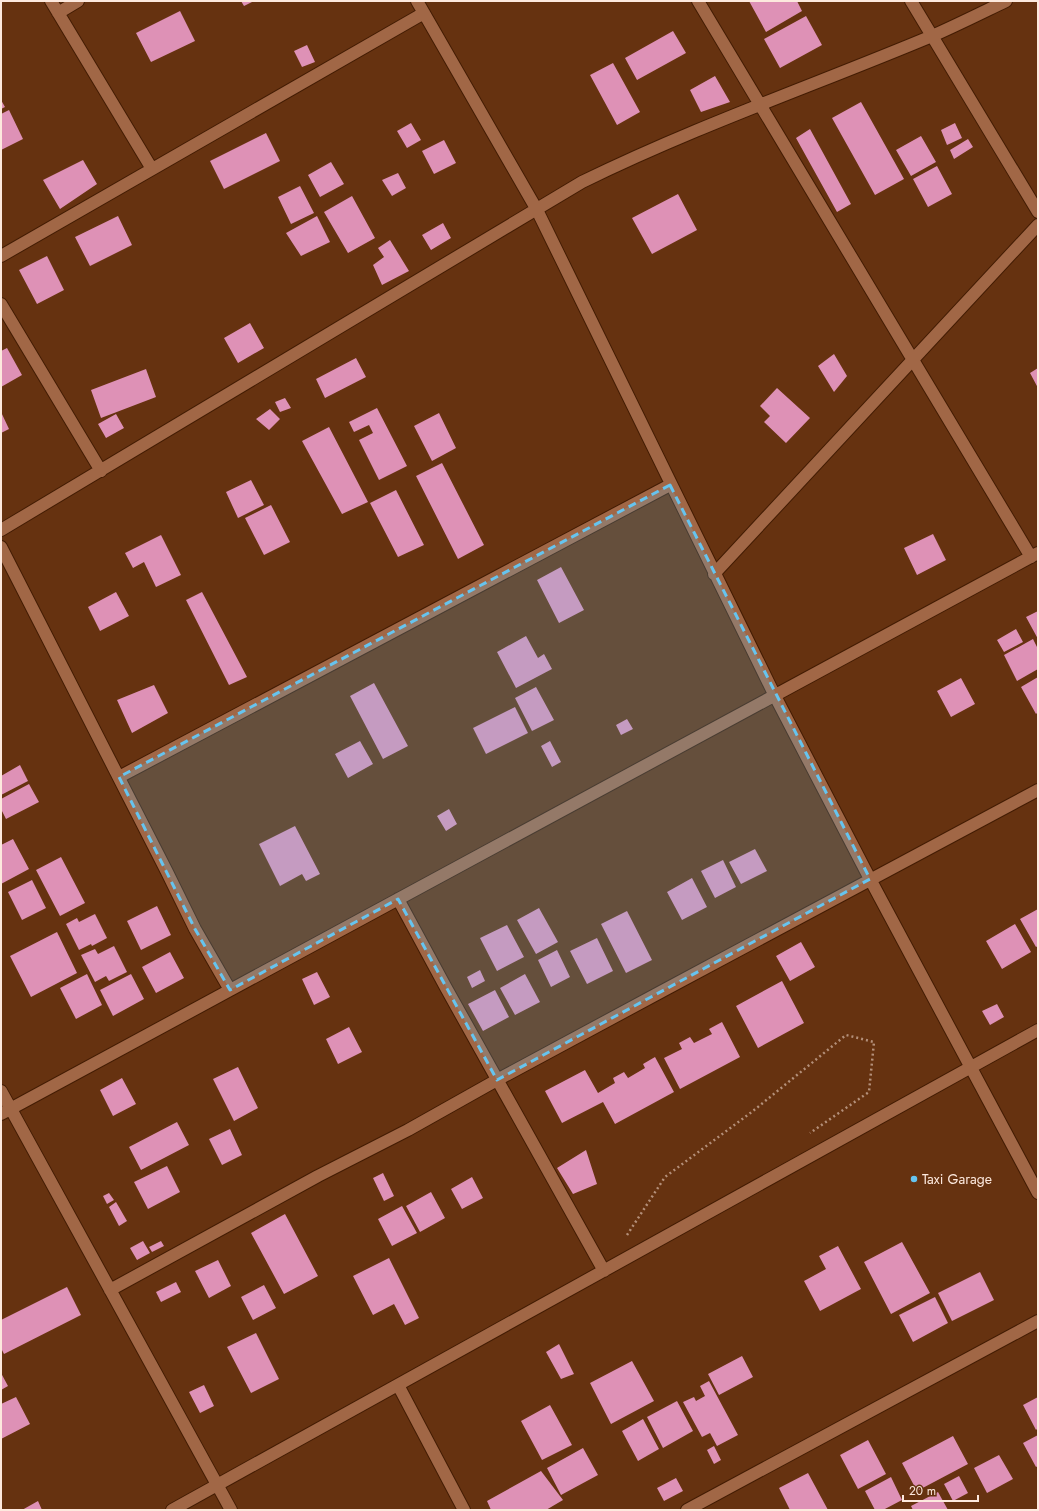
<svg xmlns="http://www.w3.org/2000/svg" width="1039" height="1511" viewBox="0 0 1039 1511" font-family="Jost,sans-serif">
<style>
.building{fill:#de91b6}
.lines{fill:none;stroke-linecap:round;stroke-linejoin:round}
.street-casing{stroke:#431c03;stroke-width:14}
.path{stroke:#b4907a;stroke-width:2.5;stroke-dasharray:2 3;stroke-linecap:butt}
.street{stroke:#a16746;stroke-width:12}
.marked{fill:#66c4ef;fill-opacity:0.2;stroke:#66c4ef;stroke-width:3;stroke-dasharray:8 5;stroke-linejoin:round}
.poi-dot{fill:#66c4ef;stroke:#663210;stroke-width:1.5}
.labels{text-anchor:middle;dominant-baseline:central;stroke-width:4;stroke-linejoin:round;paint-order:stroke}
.poi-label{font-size:14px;fill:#fde9de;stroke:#663210;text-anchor:start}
</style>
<rect width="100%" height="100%" fill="#663210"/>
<path class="building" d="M241,1h13l-10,5z
M749,1h48l5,10 -36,21z
M180,11l15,30 -44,21 -15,-29z
M806,16l16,29 -42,23 -16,-29z
M673,31l13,22 -49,27 -12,-22z
M307,45l8,17 -13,5 -8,-16z
M613,63l27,49 -23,13 -27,-50z
M715,76l15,26 -29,10 -11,-22z
M1,100l4,7 -4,2z
M861,102l43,77 -29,16 -43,-77z
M9,110l14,29 -22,11v-36z
M411,123l10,17 -14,8 -10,-17z
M955,123l7,15 -15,7 -6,-15z
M810,129l41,75 -14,8 -41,-74z
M266,133l14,28 -56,28 -14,-28z
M921,136l15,26 -25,14 -15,-26z
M968,139l5,8 -19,12 -4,-9z
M444,140l12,23 -22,11 -12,-23z
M83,160l14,24 -37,25 -17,-29z
M331,162l13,22 -24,13 -12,-22z
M937,166l15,28 -24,13 -15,-28z
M398,173l8,15 -14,8 -10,-16z
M300,186l14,27 -23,11 -13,-27z
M678,194l19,36 -45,24 -20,-36z
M352,196l23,42 -27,15 -24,-41z
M118,216l14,29 -42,21 -15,-29z
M317,216l13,26 -29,14 -15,-23z
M443,223l8,15 -20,12 -9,-15z
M390,240l19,31 -27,14 -9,-20 11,-8 -6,-9z
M47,256l17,34 -27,14 -18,-34z
M250,323l14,25 -26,15 -14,-25z
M7,348l15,27 -21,12v-36z
M834,354l13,22 -13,16 -16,-26z
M356,358l10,19 -41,21 -9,-19z
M1038,368v20l-8,-15z
M146,369l10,28 -55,21 -10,-28z
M777,388l33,30 -24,25 -22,-21 6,-6 -10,-10z
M285,398l6,10 -11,4 -5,-10z
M377,408l30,58 -28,14 -20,-40 14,-7 -4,-8 -15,7 -5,-10z
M270,409l10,10 -11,11 -13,-11z
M1,412l8,17 -8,4z
M439,413l17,35 -24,13 -18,-35z
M116,414l8,14 -18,10 -8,-14z
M329,427l39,75 -26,12 -40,-73z
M442,463l42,82 -26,14 -42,-83z
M251,480l13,25 -26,13 -12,-26z
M396,490l28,55 -26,12 -28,-54z
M271,505l19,37 -26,13 -19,-37z
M933,534l13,26 -29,15 -13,-27z
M161,535l20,40 -25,12 -12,-25 -11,6 -8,-15z
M561,567l23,43 -25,13 -22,-43z
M116,592l13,24 -29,15 -12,-24z
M202,592l45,85 -18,8 -43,-85z
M1038,611v28l-12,-22z
M1016,629l7,13 -19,10 -7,-12z
M526,636l12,22 6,-4 8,15 -36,19 -19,-36z
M1033,639l5,10v20l-21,12 -13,-26z
M1038,677v35l-2,2 -15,-27z
M961,678l14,26 -24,13 -14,-26z
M374,683l34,63 -25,13 -33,-63z
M154,685l14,28 -36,20 -15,-33z
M536,687l18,33 -22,11 -17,-33z
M515,707l13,26 -42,21 -13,-26z
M627,719l6,10 -12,6 -5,-10z
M360,741l13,23 -25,14 -13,-24z
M550,741l11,21 -9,5 -11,-21z
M20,765l8,16 -27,14v-19z
M29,784l10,18 -33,17 -5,-10v-10z
M449,809l8,15 -11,7 -9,-15z
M295,826l25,48 -14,7 -4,-7 -22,12 -21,-42z
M13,839l16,30 -28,15v-39z
M755,849l12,22 -26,13 -12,-22z
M61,857l24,46 -25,13 -24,-46z
M723,860l13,27 -21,11 -14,-27z
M692,878l15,29 -25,13 -15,-28z
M32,880l14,28 -24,12 -14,-28z
M157,906l14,29 -30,15 -14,-29z
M539,908l19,34 -22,12 -19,-34z
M1038,909v37l-2,1 -16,-28z
M627,911l25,49 -26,13 -25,-49z
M95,914l12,24 -15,8 -1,-2 -12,6 -13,-26 11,-6 2,4z
M1015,924l16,28 -29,17 -16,-28z
M507,925l17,32 -27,14 -17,-33z
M57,932l20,41 -46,24 -21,-41z
M597,938l16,33 -26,13 -17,-33z
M801,942l14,25 -25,14 -14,-25z
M114,946l13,26 -18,9 -3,-5 -11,6 -14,-27 14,-6 3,5z
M557,950l13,27 -19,10 -13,-27z
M170,952l14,26 -28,15 -14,-26z
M480,970l5,11 -13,7 -5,-11z
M317,972l13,25 -16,8 -12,-26z
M87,974l15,31 -26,14 -16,-31z
M131,974l13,25 -31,17 -13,-26z
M525,974l15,28 -25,13 -15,-27z
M782,981l22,42 -46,25 -22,-42z
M495,990l14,27 -26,14 -15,-27z
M997,1004l7,13 -14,8 -8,-14z
M722,1022l18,35 -60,32 -16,-31 18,-9 -3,-6 11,-6 4,6 18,-9 -3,-5z
M349,1027l13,25 -24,12 -12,-25z
M655,1057l19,35 -59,32 -12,-22 -41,21 -17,-32 40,-21 13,23 17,-10 -2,-5 11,-6 4,6 17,-10 -2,-4z
M238,1067l20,41 -24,13 -21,-42z
M122,1078l14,26 -23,12 -13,-26z
M177,1122l12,23 -48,25 -12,-23z
M230,1129l12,26 -20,10 -13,-26z
M586,1150l11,34 -24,10 -16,-26z
M167,1166l13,26 -32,17 -14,-27z
M383,1173l11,23 -10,5 -11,-23z
M472,1177l11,21 -21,11 -11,-20z
M431,1192l14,26 -25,14 -14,-26z
M109,1193l5,7 -7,4 -4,-8z
M116,1202l11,19 -8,5 -10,-19z
M402,1206l15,27 -25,13 -14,-27z
M285,1214l33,62 -34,18 -33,-61z
M143,1241l7,12 -13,7 -7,-12z
M161,1241l3,5 -12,6 -3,-5z
M902,1242l28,51 -39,21 -27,-52z
M838,1246l23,43 -41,22 -16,-30 22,-12 -7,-13z
M389,1258l30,60 -14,7 -11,-21 -21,11 -20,-39z
M218,1260l13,26 -22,12 -14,-27z
M980,1272l14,28 -42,21 -14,-28z
M176,1282l5,10 -20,10 -5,-10z
M264,1285l12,23 -23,12 -12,-23z
M67,1287l14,28 -77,39 -3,-6v-28z
M935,1297l13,26 -35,19 -14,-27z
M256,1333l23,46 -28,14 -24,-46z
M559,1344l15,30 -13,5 -15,-27z
M742,1356l11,21 -34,18 -11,-21z
M632,1361l22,40 -43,23 -21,-41z
M1,1373l7,13 -7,4z
M709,1381l29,54 -21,11 -7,-13 -8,4 -19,-35 11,-5 2,4 9,-5 -5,-10z
M204,1385l10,21 -14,7 -11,-21z
M16,1397l14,27 -29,15v-35z
M1038,1397v31l-2,2 -13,-25z
M677,1401l16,30 -30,17 -16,-31z
M550,1405l22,40 -30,15 -21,-39z
M643,1419l16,30 -21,12 -16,-30z
M1038,1435v31l-2,1 -13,-24z
M953,1436l15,28 -51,27 -15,-28z
M868,1440l18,34 -28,15 -18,-34z
M714,1446l7,14 -7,4 -7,-14z
M583,1448l15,27 -37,20 -14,-27z
M999,1455l14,24 -26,14 -13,-25z
M541,1471l22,29 -17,10h-55l-4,-9z
M808,1473l20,37h-38l-11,-22z
M959,1476l9,17 -15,8 -9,-17z
M891,1477l11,23 -19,10h-8l-10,-19z
M676,1478l7,13 -19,10 -7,-13z
M938,1492l10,18h-35l-2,-4z
M38,1501l4,9h-20z"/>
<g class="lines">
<g class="street-casing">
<path id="street" d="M51,1l101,168
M417,1l120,209 238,486 95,183 168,314
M698,1l333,556
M911,1l127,211
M58,13l20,-12
M1,256l423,-243
M1,304l100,167
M1,530l581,-348c114,-56 233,-97 350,-146 25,-11 49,-23 74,-35
M1,547l166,325 28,57 35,61
M714,574l324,-349
M119,777l551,-292
M398,899l47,87 159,285
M1,1091l230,419
M1,1114l1037,-561
M110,1290l208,-114 90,-46 89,-50 171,-92 370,-198
M398,1385l66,125
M172,1510l866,-480
M687,1510l351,-189"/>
</g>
<path class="path" d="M627,1235l38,-58 88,-66 93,-76 28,7 -5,50 -59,41"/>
<use href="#street" class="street"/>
</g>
<path class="marked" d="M670,485l200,394 -373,201 -99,-181 -168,91 -35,-61 -76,-152z"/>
<circle class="poi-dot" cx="914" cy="1179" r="4"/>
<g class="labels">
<g class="poi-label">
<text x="922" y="1179">Taxi Garage</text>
</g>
</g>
<rect width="1039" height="1511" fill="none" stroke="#fde9de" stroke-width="4"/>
<path d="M903 1495v6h75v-6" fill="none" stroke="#fde9de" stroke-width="2"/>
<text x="909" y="1495" font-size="12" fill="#fde9de" stroke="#663210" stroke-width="3" paint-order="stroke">20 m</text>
</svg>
